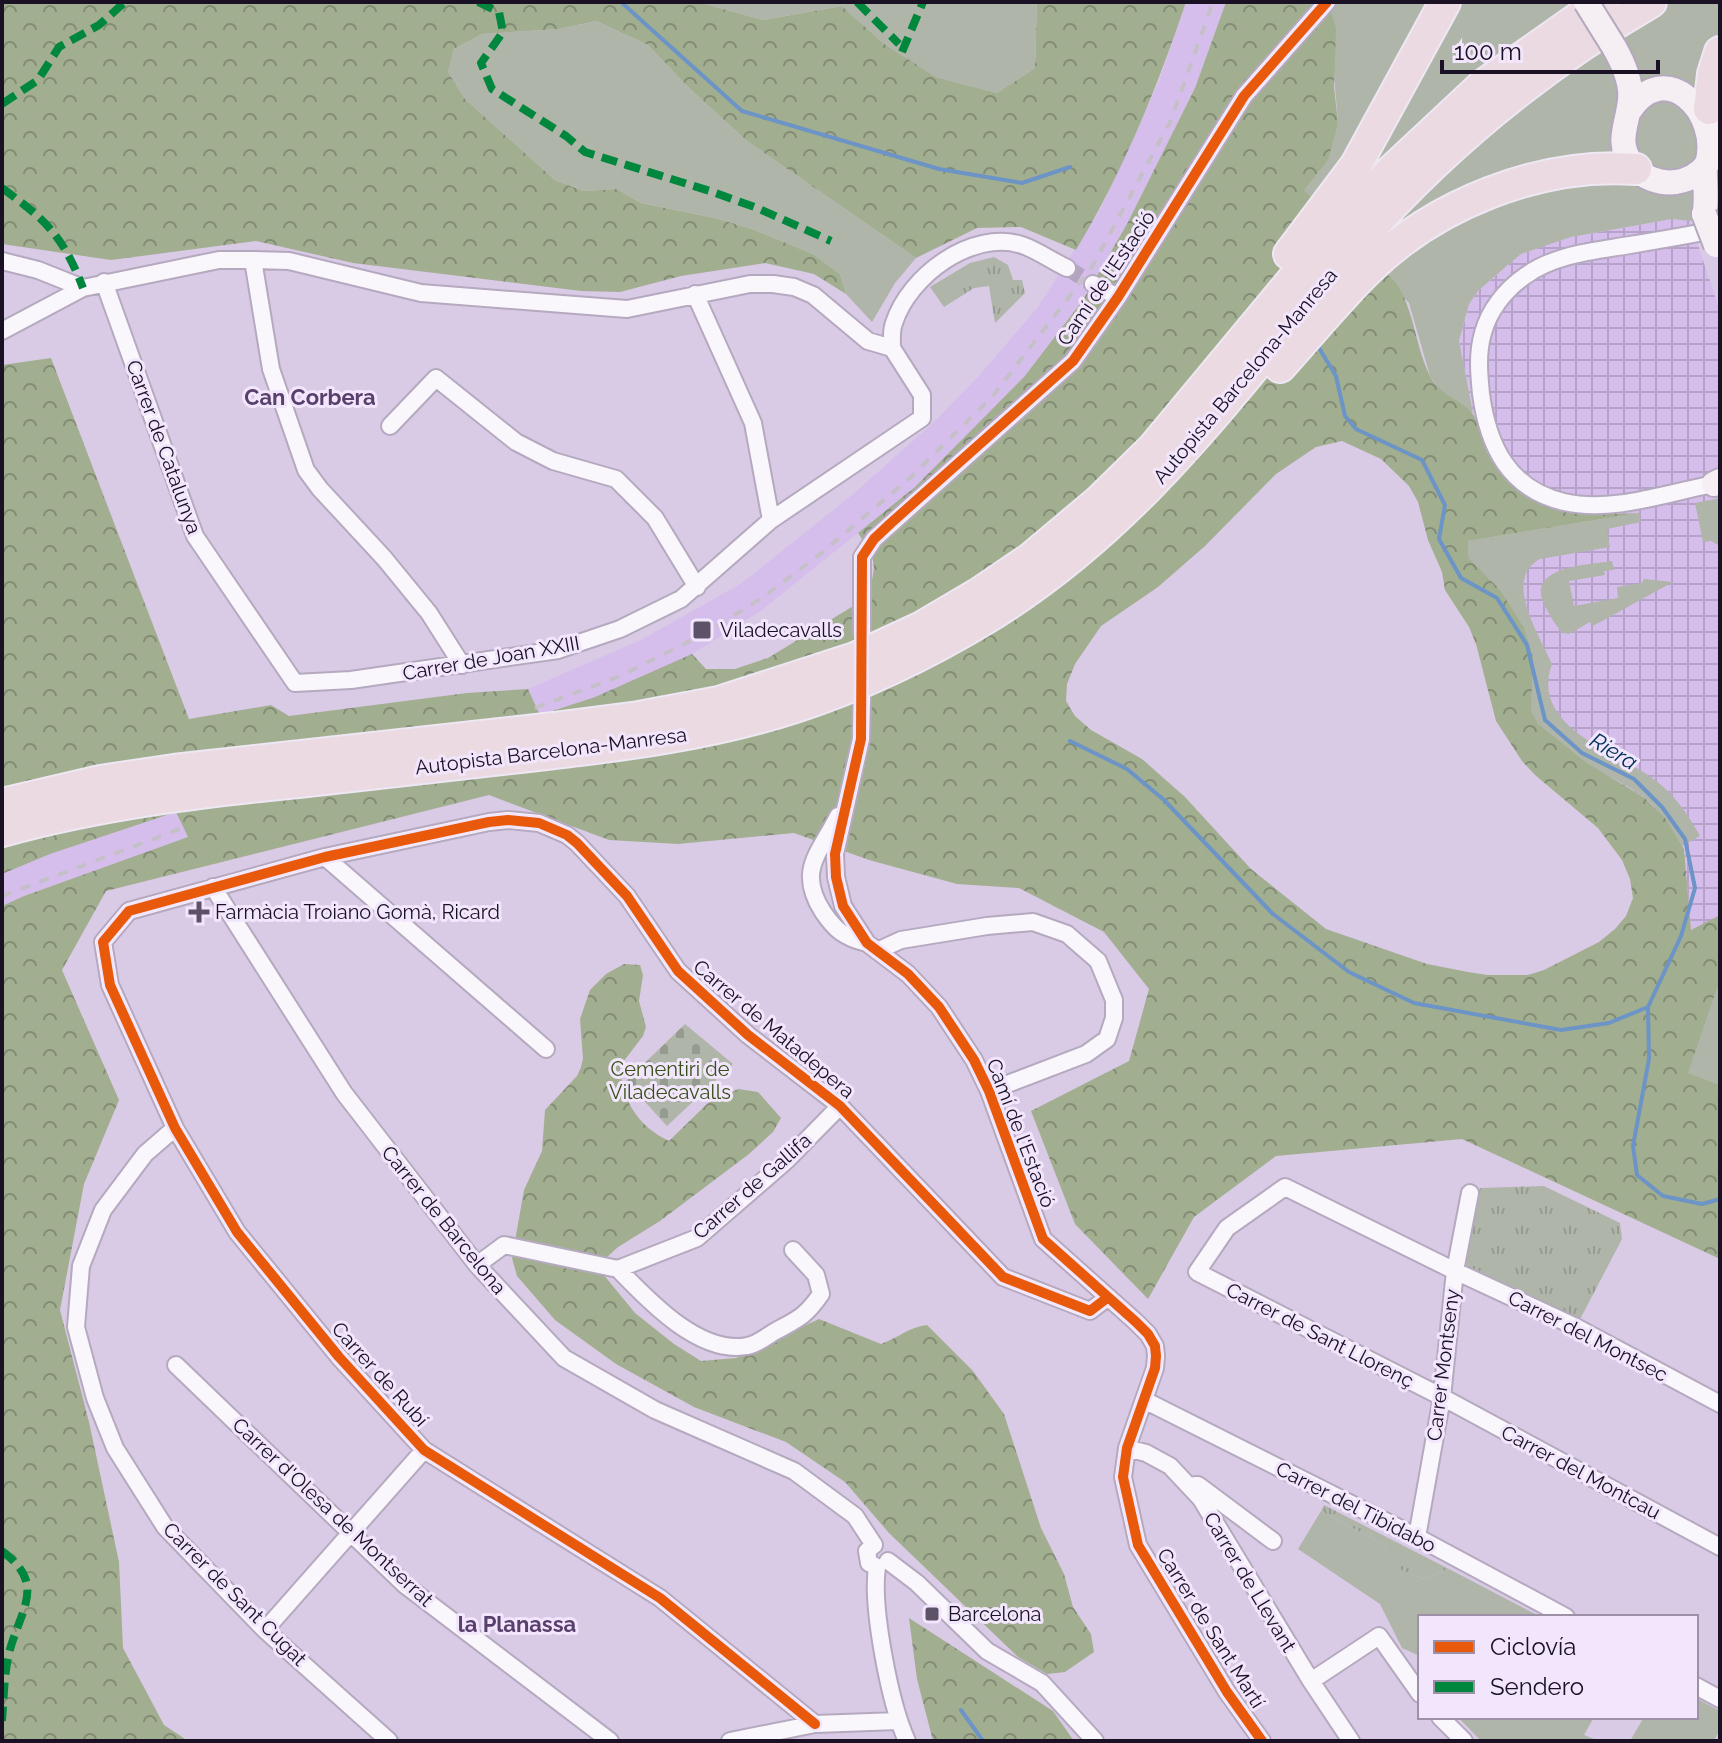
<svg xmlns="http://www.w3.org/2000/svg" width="1722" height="1743" viewBox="0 0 1722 1743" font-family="Raleway,sans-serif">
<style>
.built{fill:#d6beec}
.industrial{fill:url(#industrial-grid)}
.grass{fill:#afb5a8}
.forest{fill:url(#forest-crowns);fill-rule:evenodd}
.cemetery{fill:url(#cemetery-stones)}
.park{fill:url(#park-tufts)}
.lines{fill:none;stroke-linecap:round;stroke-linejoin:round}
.stream{stroke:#6c94c6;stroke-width:4}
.street-tunnel{stroke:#b3a5bf;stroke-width:16;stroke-dasharray:16 8;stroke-linecap:butt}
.street-casing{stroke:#b5a9bf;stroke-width:20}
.secondary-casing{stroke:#b5a9bf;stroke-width:28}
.highway-casing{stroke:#eee7f4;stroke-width:34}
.street{stroke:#f9f7fb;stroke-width:16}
.secondary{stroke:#f5eff4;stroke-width:24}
.highway{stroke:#ebdae1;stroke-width:30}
.rail{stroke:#c5c0c8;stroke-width:4;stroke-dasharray:10 10;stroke-linecap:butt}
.secondary-bridge-casing{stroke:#b5a9bf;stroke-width:28;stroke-linecap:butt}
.secondary-bridge{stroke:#f5eff4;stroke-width:24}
.quiet{stroke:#00873e;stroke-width:8;stroke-dasharray:16 8;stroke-linecap:butt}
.cycleway-casing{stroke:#f2e6fd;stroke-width:15}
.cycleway{stroke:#e8590c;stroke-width:10}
.poi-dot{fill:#5e5268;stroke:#f2e6fd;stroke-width:3}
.labels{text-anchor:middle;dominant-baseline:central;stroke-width:6;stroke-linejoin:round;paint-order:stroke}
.street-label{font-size:20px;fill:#1b1124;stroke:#f2e6fd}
.poi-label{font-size:20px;fill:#1b1124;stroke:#f2e6fd;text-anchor:start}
.park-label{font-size:20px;fill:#374e16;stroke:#f2e6fd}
.neighbourhood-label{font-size:22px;font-weight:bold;fill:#583f6c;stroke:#f2e6fd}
.water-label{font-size:22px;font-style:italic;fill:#003259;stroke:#f2e6fd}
</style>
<defs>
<pattern id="industrial-grid" width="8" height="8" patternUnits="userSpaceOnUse" patternTransform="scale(2)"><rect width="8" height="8" fill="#d6beec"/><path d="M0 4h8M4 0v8" fill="none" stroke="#b7a2ca"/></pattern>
<pattern id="forest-crowns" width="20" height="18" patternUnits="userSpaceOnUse" patternTransform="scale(2)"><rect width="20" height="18" fill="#a2ae90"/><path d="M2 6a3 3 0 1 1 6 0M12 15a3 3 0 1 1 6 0" fill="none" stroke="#838c75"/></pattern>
<pattern id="cemetery-stones" width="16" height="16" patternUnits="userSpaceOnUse" patternTransform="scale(2)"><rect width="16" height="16" fill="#afb5a8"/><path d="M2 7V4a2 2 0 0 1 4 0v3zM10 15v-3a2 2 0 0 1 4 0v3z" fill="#969b90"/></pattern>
<pattern id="park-tufts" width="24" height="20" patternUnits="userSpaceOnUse" patternTransform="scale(2)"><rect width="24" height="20" fill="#afb5a8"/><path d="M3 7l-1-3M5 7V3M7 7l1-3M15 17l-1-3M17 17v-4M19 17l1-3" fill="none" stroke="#969b90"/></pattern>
</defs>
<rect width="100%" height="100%" fill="#d9cae6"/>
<path class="built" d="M1186,2h40l-31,86 -68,136 -44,76 -59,77 -109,110 -153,123 -78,49 -89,38 -55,18 -12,-26 115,-50 99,-56 110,-88 80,-71 46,-47 60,-70 63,-99 57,-124z
M177,812l11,26 -164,58 -22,10v-32l48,-20z"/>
<path class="industrial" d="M1672,219l18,2 30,90v604l-29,16 -7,-82 -19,-31 -20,-20 -61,-37 -116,-204 160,-43 -36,2 -36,-6 -40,-21 -28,-33 -15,-43 -14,-71 10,-38 10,-14 42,-36 50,-17z"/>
<path class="grass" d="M698,2h339l-2,66 -38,25 -61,-16 -53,-34 -41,-37 -79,14z
M1328,2h392v204l-30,15 -18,-2 -101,18 -50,17 -12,10 -30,26 -10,14 -10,37 14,72 -33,-22 -10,-15 -21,-73 -106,-113 13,-15 22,-52z
M596,21l52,24 41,43 58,53 169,117 -21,25 -23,39 -26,-28 -6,-20 -27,-20 -61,-25 -37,-11 -74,-15 -24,-14 -34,2 -28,-11 -90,-81 -17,-27 6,-23 28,-15 77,-5z
M1720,498v48l-9,-5 -8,1 -8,-39z
M1639,513l2,9 -34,7 3,18 -70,12c-38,20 0,77 12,105 -22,60 57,86 96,111 23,15 39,37 52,61l-18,10c-11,-18 -22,-36 -38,-49 -28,-20 -103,-52 -113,-85 -1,-5 0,-13 0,-19l-31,-103 -32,-33 -1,-16z
M1612,561l2,9 -10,1 1,4 -36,6 5,25 44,-8 -1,-11 25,-4 2,-4 29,3 -80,44 -3,-4 -21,12 -6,-1c-8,-7 -13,-18 -18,-27 -21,-40 44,-41 67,-45z
M1717,987l3,1v97l-33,-12z
M1321,1511l65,35 12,22 24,11 27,-10 92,48h-121v39l-18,-8 -22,-44 -82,-55z
M1696,1698l24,13v18l-6,12h-84l14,-24h52z
M1458,1717h136l-10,18 15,6h-118z"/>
<path class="forest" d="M2,2h696l65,18 79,-14 41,37 53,34 61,16 38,-25 2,-66h149c-29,86 -63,170 -110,248l-55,-23 -44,1 -61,30 -169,-117 -58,-53 -41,-43 -52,-24 -37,8 -77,5 -28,15 -6,23 17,27 90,81 28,11 34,-2 24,14 74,15 37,11 61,25 27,20 6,20 -32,-20 -49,-11 -84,13 -61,16 -39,-1 -228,-28 -97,-22 -145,19 -109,-16z
M1226,2h102l8,26 -2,59 4,36 -10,37 -24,30 93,94c18,29 18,62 33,92 11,22 36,25 44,40 7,13 8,28 15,40 34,59 90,60 150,57l-171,28v16l32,33 24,38 9,29 -2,54 7,13 46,37 61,37 20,20 19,31 7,81 29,-15v73h-3l-29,85 32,12v174l-258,-120 -186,17 -82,61 -46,82 -73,-75 -44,-113 98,-50 20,-72 -45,-57 -85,-44 -62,-4 -88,-24 -75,-27 -116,11 -69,-4 -120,-45 -383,96 -44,79 57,130 -35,84 -24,126 29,112 30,140 4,86 41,77 24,16h-186v-835l22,-10 164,-59 -12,-25 -126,42 -48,20v-509l49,-7 138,361 82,-14 18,11 178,-23 61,-4 12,26 55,-18 97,-43 14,15h29l33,-11 100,-61c8,-35 10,-34 -10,-64l57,-46 109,-110 59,-77 44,-76 68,-136zM1342,441l39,18 28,27 9,16 10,38 14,32 3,18 24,37 7,17 20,77 26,40 13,14 63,53 24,32 8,19 3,19 -7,18 -11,13 -16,13 -55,28 -16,5h-41l-19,-3 -41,-8 -101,-35 -75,-60 -66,-72 -43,-38 -51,-29 -16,-14 -9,-15 1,-17 8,-20 26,-38 57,-39 47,-41 71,-72 40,-27z
M624,964l16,1 3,10 -4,26 7,26 -3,9 -23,30c2,35 18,60 49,75l39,-38 30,-14 20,3 23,26 -8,14 -24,22 -89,67 -42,26 -12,11 -3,16 32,39 39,31 27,17 35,-3 83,-39 62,25c17,-6 28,-17 46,-19l46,46 31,43 37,114 23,46 9,33 18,27 3,18 -29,20 -18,2 -29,-17 -129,-124 -44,-51 -59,-40 -92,-35 -78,-43 -61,-44 -38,-44 -5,-18 12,-68 18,-39 3,-41 32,-34 4,-9 2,-8 -3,-40 10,-29 16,-16z
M909,1618l144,93 21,30h-141l-16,-62z"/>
<path class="cemetery" d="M685,1024l48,40 -66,62 -41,-45z"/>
<path class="park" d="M994,257l14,8 5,15h9l3,13 -30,30 -6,-37 -15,2 -30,19 -14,-20 40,-24z
M1544,1186l76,37 2,16 -46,88 -121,-56 25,-83z
M1324,1505l125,64 -27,10 -25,-11 -11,-22 -65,-35z"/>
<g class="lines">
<path class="stream" d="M621,2l121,109 197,58 83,14 48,-16
M1316,343l20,33 9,40 11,13 66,31 23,45 -6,34 22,39 36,20 30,47 18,75 37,33 52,26 28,28 23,32 10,49 -14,48 -33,71 1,52 -16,87 4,29 26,21 39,8 18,-5
M1070,741l57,28 37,31 109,114 76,58 65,31 147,27 48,-7 39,-16
M961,1710l22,31"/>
<path class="street-tunnel" d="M1067,268l26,16"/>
<g class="street-casing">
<path id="street" d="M253,260l18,109 35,101 14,19 64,69 45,55 33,52
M2,261l36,9 45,18
M104,282l91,254 100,147 56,-3 207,-30 62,-21 61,-30 90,-79 151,-102v-23l-30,-47
M1093,284l25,13
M695,294l58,129 18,97
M2,331l81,-43 136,-28h34l36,1 132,32 206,16 123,-25h23l21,3 19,8 55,46 24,7
M892,348c0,-8 -1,-18 2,-25 15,-47 78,-94 128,-78 15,5 30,16 45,23
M390,426l46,-48 80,64 37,19 63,18 39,39 42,69
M1714,484c-48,9 -102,29 -150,18 -56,-13 -76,-57 -83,-108 -2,-20 -4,-41 2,-61 6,-23 23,-44 42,-57 30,-22 70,-25 105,-31 30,-5 60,-10 90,-16
M862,632v-75l12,-18 199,-178 45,-64 126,-201 83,-94
M862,698l-1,41 -26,115 1,23 7,29 24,37 41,31 31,33 35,53 15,31 54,148 93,83 12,12 7,12 1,10 -1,12 -28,80 -4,29 15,68 89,147 35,49
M838,816c-18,37 -42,54 -15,96 12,18 22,26 44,31
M325,857l221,192
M213,887l131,206 133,172 87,93 91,52 139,61 61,45 19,29
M877,951l24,-11 86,-14 46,-4 34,12 31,27 16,39v18l-7,21 -21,15 -97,37
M175,1128l-30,26 -42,56 -22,56 -5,61 19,71 20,50 50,79 100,103 124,111
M477,1265l27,-20 114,24 79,-31 90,-78 53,-54
M618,1269c30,31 81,86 129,77 9,-1 19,-9 27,-14 24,-13 31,-15 47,-38l-5,-19 -23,-25
M176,1365l229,220 205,156
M1144,1400l273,137 149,80
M1720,1404l-144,-77 -121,-56 -170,-84 -58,41 -30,44 245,125 278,150
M1127,1448l19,5 24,13 31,33 110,182 40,60
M1195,1485h3l75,56
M1417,1537l25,-140 13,-126 15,-78
M874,1545l-7,6 2,12 8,4
M888,1561l29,22 70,68 55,32 53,58
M877,1567c-6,40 13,137 30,174
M265,1630l159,-180
M1311,1681l68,-45 41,58
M1696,1686l24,13
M1440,1717l24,24
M815,1724l-155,-126 -236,-148 -85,-93 -102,-125 -62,-104 -65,-143 -7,-43 26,-31 196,-54 164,-35 19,-2 31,3 28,12 10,8 50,53 51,75 70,64 92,71 163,171 87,34 17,-13
M730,1741l85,-17 83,-3"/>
</g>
<g class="secondary-casing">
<path id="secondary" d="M1614,47c8,14 18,36 16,53 -2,24 -15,42 2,64 10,14 28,20 44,18 13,-2 24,-9 31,-18 15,-51 -43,-110 -79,-51
M1704,214c4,-11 0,-34 1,-48
M1714,484l6,-3"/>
</g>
<g class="highway-casing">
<path id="highway" d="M1709,109l4,-35 7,-22
M1289,254l67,-89 89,-163
M1280,367c28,-31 56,-65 86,-95 68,-68 174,-110 270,-103
M2,804l98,-23 74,-11 389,-43 76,-10 80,-15 136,-44 67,-31 56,-33 53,-36 69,-58 52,-51 177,-213 62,-65 92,-86 118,-83
M2,831c97,-27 196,-39 296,-49 77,-9 154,-17 231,-26 89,-10 180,-21 266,-49 68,-22 132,-53 193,-90 153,-94 245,-228 359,-362 87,-101 188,-186 304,-253"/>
</g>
<use href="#street" class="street"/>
<use href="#secondary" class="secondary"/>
<use href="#highway" class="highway"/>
<path class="rail" d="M535,708l85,-32 88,-44 55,-35 56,-42 92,-78 81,-80 100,-130 79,-147 42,-118
M2,896l183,-69"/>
<g class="secondary-bridge-casing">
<path id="secondary-bridge" d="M1586,2l28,45
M1704,214l12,31"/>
</g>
<use href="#secondary-bridge" class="secondary-bridge"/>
<path class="quiet" d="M478,2l21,10 4,20 -22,31 11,26 74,47 19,16 128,40 44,16 74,33
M857,2l42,42
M902,52l21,-50
M2,104l36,-24 21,-33 40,-22 26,-23
M2,188c44,32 61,48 81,100
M2,1551c43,32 21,55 9,95 -7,23 -7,50 -9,75"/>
<g class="cycleway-casing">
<path id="cycleway" d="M815,1724l-155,-126 -236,-148 -85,-93 -102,-125 -62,-104 -65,-143 -7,-43 26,-31 196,-54 164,-35 19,-2 31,3 28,12 10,8 50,53 51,75 70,64 92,71 163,171 87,34 17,-13
M1262,1741l-35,-49 -89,-147 -15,-68 4,-29 28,-80 1,-12 -1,-10 -7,-12 -12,-12 -93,-83 -54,-148 -15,-31 -35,-53 -31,-33 -41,-31 -24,-37 -7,-29 -1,-23 26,-115 1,-182 12,-18 17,-16 182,-162 45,-64 126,-201 83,-94"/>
</g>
<use href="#cycleway" class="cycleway"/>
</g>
<g class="poi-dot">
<rect x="692" y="620" width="20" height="20" rx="4"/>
<path d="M195 900h8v8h8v8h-8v8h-8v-8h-8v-8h8z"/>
<rect x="924" y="1606" width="16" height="16" rx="4"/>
</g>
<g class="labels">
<g class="street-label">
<text transform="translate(1106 278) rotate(-56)">Camí de l'Estació</text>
<text transform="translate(1245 376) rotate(-50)">Autopista Barcelona-Manresa</text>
<text transform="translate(164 447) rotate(70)">Carrer de Catalunya</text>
<text transform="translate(491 658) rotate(-10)">Carrer de Joan XXIII</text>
<text transform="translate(551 751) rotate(-7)">Autopista Barcelona-Manresa</text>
<text transform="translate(774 1029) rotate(40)">Carrer de Matadepera</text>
<text transform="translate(1021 1133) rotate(69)">Camí de l'Estació</text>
<text transform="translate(752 1186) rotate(-41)">Carrer de Gallifa</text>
<text transform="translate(444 1220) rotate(51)">Carrer de Barcelona</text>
<text transform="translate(1320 1335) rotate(27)">Carrer de Sant Llorenç</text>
<text transform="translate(1588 1336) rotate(27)">Carrer del Montsec</text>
<text transform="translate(1443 1365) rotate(-83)">Carrer Montseny</text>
<text transform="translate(380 1374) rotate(48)">Carrer de Rubí</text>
<text transform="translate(1581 1472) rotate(28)">Carrer del Montcau</text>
<text transform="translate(1356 1507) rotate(27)">Carrer del Tibidabo</text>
<text transform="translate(333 1512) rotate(43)">Carrer d'Olesa de Montserrat</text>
<text transform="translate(1250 1582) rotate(59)">Carrer de Llevant</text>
<text transform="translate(235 1594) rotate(45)">Carrer de Sant Cugat</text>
<text transform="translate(1211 1628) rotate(58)">Carrer de Sant Martí</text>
</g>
<g class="poi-label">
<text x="720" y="630">Viladecavalls</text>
<text x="215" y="912">Farmàcia Troiano Gomà, Ricard</text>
<text x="948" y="1614">Barcelona</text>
</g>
<g class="park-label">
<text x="670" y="1069">Cementiri de<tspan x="670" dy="23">Viladecavalls</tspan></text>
</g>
<g class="neighbourhood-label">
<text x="310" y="397">Can Corbera</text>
<text x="517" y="1624">la Planassa</text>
</g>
<g class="water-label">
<text transform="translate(1614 751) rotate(31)">Riera</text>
</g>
</g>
<rect width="1722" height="1743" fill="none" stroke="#1b1124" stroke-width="8"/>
<rect x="1418" y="1615" width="280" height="104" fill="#f2e6fd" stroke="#9c91a6" stroke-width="2"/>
<rect x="1434" y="1641" width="40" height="12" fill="#e8590c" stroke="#9c91a6" stroke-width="2"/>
<text x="1490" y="1655" font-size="24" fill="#1b1124">Ciclovía</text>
<rect x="1434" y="1681" width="40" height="12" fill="#00873e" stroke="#9c91a6" stroke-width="2"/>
<text x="1490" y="1695" font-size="24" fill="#1b1124">Sendero</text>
<path d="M1442 60v12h216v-12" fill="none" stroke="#1b1124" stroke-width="4"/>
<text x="1454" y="60" font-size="24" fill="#1b1124" stroke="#f2e6fd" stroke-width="6" paint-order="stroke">100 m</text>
</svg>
